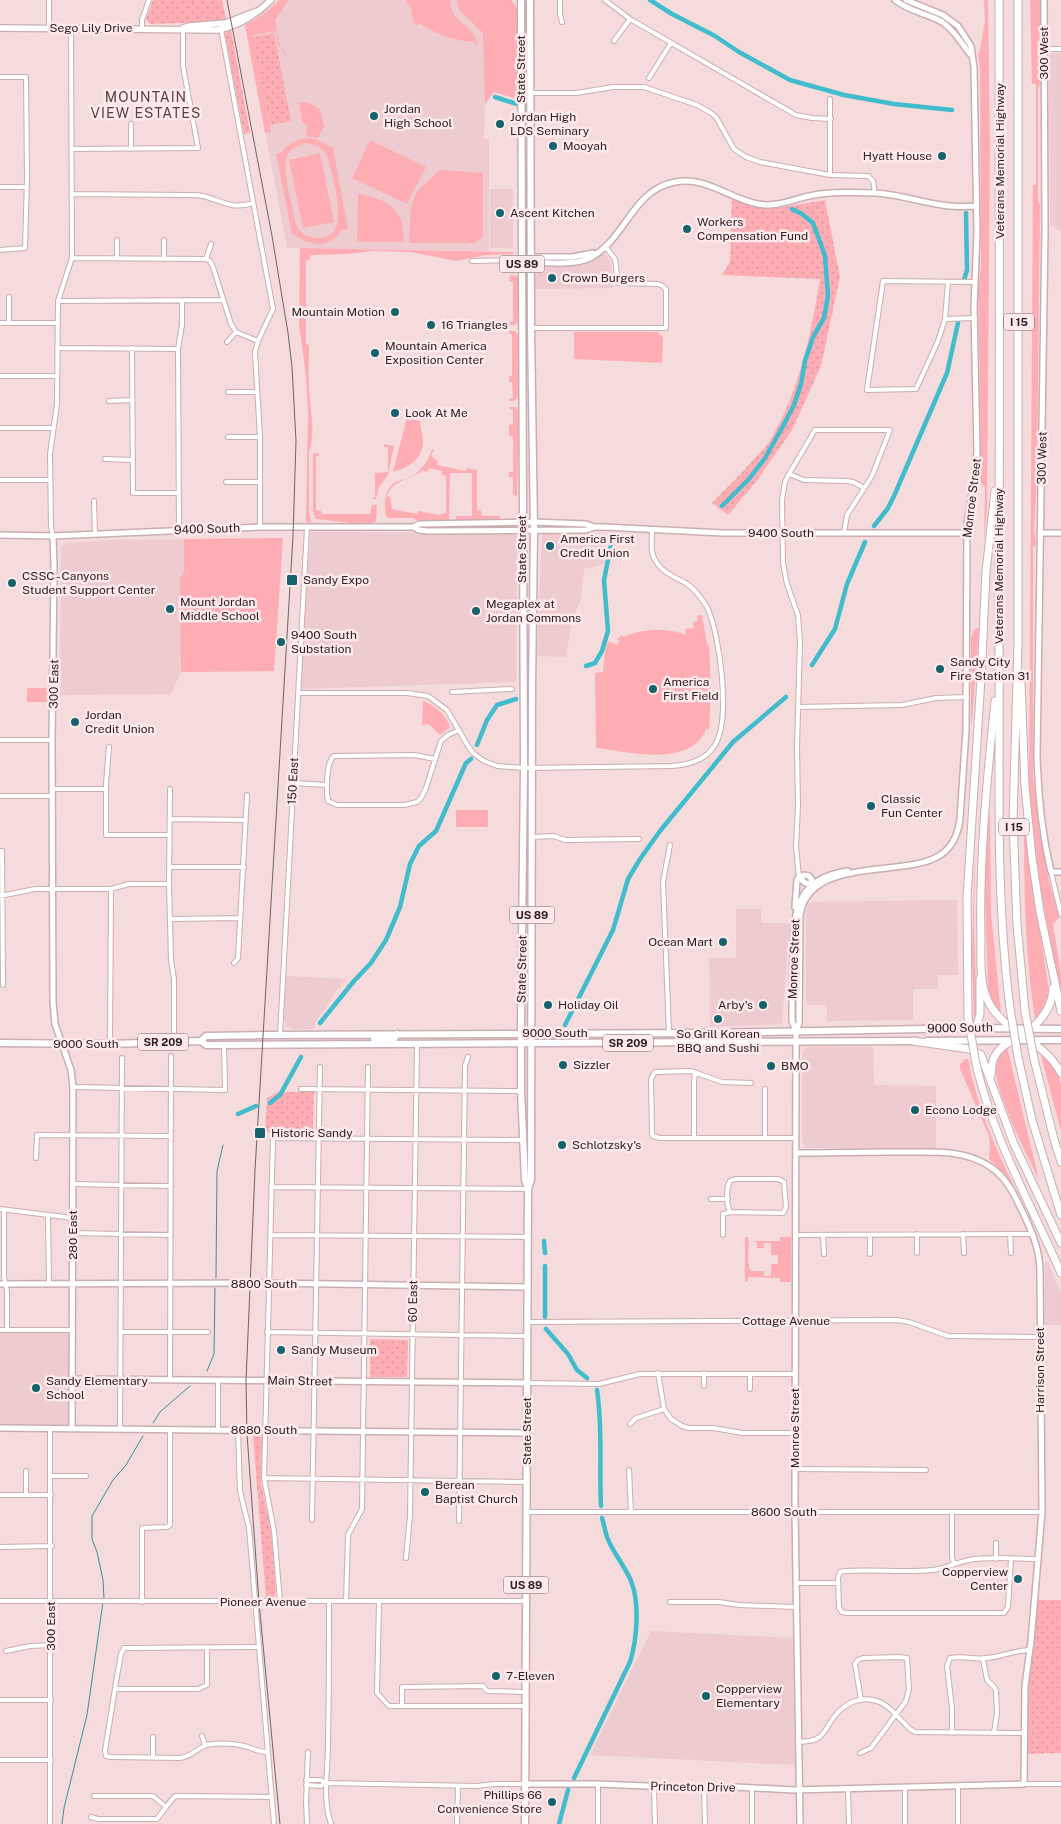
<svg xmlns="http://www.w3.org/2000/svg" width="1061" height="1824" viewBox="0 0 1061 1824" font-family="'Public Sans',sans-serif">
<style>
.built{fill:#eecbce}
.grass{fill:#feadb5;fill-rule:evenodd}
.park{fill:url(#park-dots)}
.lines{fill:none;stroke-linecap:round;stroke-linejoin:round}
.stream{stroke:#3a8e99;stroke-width:1}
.canal{stroke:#40bccc;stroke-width:4.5}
.minor-casing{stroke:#c9afb1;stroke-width:6}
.tertiary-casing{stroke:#c9afb1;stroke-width:8}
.secondary-casing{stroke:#c9afb1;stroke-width:8}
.primary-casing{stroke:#c9afb1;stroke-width:9}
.motorway-casing{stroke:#c9afb1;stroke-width:9}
.minor{stroke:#fff;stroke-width:4}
.tertiary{stroke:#fff;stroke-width:5}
.secondary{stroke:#fff;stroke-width:5.5}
.primary{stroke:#fff;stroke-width:6}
.motorway{stroke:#fff;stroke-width:7}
.tram{stroke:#736465;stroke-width:1}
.motorway-bridge-casing{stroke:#c9afb1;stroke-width:9;stroke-linecap:butt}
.motorway-bridge{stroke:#fff;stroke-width:7}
.poi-dot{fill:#14626b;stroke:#ffe9eb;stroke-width:2}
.labels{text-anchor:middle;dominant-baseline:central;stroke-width:5;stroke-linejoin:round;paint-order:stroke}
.shield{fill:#ffe9eb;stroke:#6b5d5e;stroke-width:1}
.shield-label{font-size:11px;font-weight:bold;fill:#2b2122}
.street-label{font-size:12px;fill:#2b2122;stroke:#ffe9eb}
.poi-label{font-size:12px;fill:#2b2122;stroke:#ffe9eb;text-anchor:start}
.neighbourhood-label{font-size:14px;letter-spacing:1px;fill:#543f41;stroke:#ffe9eb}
</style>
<defs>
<pattern id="park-dots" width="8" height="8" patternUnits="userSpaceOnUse" patternTransform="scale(1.25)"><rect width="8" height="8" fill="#feadb5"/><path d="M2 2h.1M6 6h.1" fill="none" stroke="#da959b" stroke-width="1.8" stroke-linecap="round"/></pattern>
</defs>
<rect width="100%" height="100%" fill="#f5dbdc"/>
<path class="built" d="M278,0h233l2,2 5,11v86l-24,-7 -9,13 -1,34h5v112l-202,-3 -42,-225 22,-13z
M1052,53h9v178l-11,-6 -1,-166z
M490,189h23v59h-23z
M602,254l5,2 4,8 2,24 -78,1v-20l1,-3 52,-6z
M311,532l206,1 -1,149 -218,7z
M542,533l64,2 -2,29 -20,5 -3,30 -9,21 -6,37 -29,-1z
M283,538l-9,133 -93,1 -10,22 -111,1 1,-147 6,-5 45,-3z
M957,900l1,75h-20v14h-25v31l-86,1v-16h-21v-94l3,-9z
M736,909h25v14h29l-8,101 -72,3 -1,-69h27z
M286,976h2l58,3 -11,14 -20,30v6h-22l-6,-2 -3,-7z
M808,1047h65l1,38 62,1v63l-131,-1 -3,-7v-87l2,-5z
M1045,1262h3l13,31v32h-17z
M73,1332l-4,98h-69v-97z
M651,1631l142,7 2,127 -205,-10z"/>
<path class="grass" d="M280,0h9l-14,20 5,26 7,9 -1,1 -8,-11 -2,-14 -24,4 19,97 -6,1 -20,-108 18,-10z
M406,0h44c0,25 27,25 27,45h-2v-3c-21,-1 -39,-8 -56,-19l-2,2 -4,-3 -2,-13z
M457,0h54l4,5 3,8v86l-24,-7 -9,12 -2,-71 -23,-22z
M984,0h4l2,144 -3,364 -3,34 1,-55 -6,-7 2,-30 -3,-158 3,-27 -1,-196 -2,-14 2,-5 5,-29z
M1030,0h10v83l-2,7v110l2,5 -3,270 -3,54 2,15 -3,3v228l7,61 9,45 10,36 -6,7 8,49v28l-22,-122 -10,-94 4,-600h3v-101h-4z
M299,102l10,1 11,6 4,18 -6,11 -12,-2 1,-11 -5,-3z
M305,138l11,1 17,9 15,81 -6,1c-15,21 -31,15 -50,4l-16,-80 6,-2c6,-8 13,-11 23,-14zM304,143c12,1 18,4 24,15 4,19 26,82 -11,80 -11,0 -17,-5 -21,-14 -3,-17 -16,-56 -8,-70 4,-6 10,-8 16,-11z
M370,140l56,27 -19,37 -55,-26z
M320,153l14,69 -31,6 -14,-68z
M440,170l43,3v63l-8,7h-66l2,-37 6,-15z
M358,194c19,3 36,8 44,28 2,6 1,14 2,20h-47z
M300,248l213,4 1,2 -28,1 -30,6 -45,-9 -37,-1 -29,3 -31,1h-3l-2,5h-3v84l3,1c0,14 -1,29 0,43 1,21 7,44 0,64v62l3,9 -6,-1 2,-109 -2,-37 -7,-52z
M510,275l8,1 1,45 -5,4h-5v-3h4v-40l-4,-1z
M509,331h6l4,5v60l-5,5h-5v-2l4,-1 -1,-16h-3v-6h3v-42h-3z
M574,332h84l5,6 -1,25 -88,-4z
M510,407h6l3,4 -2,86 -4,-3v-17h-4v-5h4v-35l-4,-1v-11l4,-1v-14l-3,-1z
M407,418l13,3c0,7 3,14 3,21 -1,18 -14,25 -30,30z
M384,444l10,2 -6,29 -9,12 -3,12h-4l3,-2v-24l13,-1v-25h-4z
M432,449h2l-3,7 7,5 -1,4 29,6 1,-3 10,2v40l4,1 1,5h18v4h-44v-4h16v-43h-22l-1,47 -30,1 -7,-3h-25c-4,-11 -3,-30 9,-36 6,-3 12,-3 18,-7 9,-7 15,-15 18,-26zM429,468l13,3v4l4,1v37l-8,2 -20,-4 -1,3 -25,-5 -2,-12 -3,-1c5,-16 24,-16 36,-26l2,2 3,-1z
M315,453h4v3h-3v54l5,1 1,3h48l2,-9h5l-1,16 -2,2h-23l-35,-4 -3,-7v-58z
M283,538l-9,133 -93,1 -1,-94 4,-6v-33z
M702,615l5,29 2,1c2,29 2,56 0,85l-3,-1c-15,39 -77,23 -110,19l-1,-75 8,-1 2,-20 3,-11 9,4 3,-4 -3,-2 5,-4 2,2c17,-9 45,-9 62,-2l-1,-6 9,-1 -1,-6 5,-1 -1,-5z
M979,627l-7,96h-1v-86h1l1,-6z
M27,688h21v14h-21z
M423,701c12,5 23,13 27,26l-10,8 -11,-11 -7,1z
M990,809l1,104 10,101 -6,-7 -7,-18 -3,-94 1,-36z
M456,810h32v17h-32z
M1024,825l25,166 -2,13 -12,15c-10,-63 -11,-129 -11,-194z
M975,843l-1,87 3,80 -3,11 -2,-70z
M1007,1047l32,133c-11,-23 -48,-94 -43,-117 2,-7 6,-11 11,-16z
M1040,1052c11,8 18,19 21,32v47z
M966,1059h2c9,46 26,87 47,129l-10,-14 -16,-15 1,-15 -1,-8 -29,-67v-5z
M745,1237h3v4h32v-4h11v45h-11v-4l-32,-1v4l-3,1zM749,1241l8,1v6h7v-5h7v12h7v9h-7v12h-7v-5h-12l-3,-2v-6h-1z"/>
<path class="park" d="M153,0h69l4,19 -12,3 -64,2 -4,-5z
M231,30l19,103 -6,1 -19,-101z
M274,33l17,88 -21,4 -18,-88z
M732,199l27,9h19l47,-8 15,77 -19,89 -29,64 -36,52 -28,33 -16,-12c14,-14 29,-29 42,-44 5,-5 11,-11 15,-17 30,-48 42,-108 51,-163l-98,-4 8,-13z
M278,1092h36l-1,41 -48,-1 2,-34z
M370,1339l38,1 -1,37h-37z
M254,1435l8,2 -1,46 10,47 5,63 -3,5h-7l-13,-162z
M1037,1600h24v153l-35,1 1,-67 6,-34z"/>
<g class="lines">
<path class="stream" d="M216,1278l1,-107 6,-26
M207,1371l7,-17 1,-66
M153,1423l7,-11 30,-26
M104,1598l-1,-18 -6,-28 -5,-13v-23l21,-36 13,-15 17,-29
M62,1824l2,-16 23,-93 16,-113"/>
<path class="canal" d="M650,0l22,14 43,22 24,16 51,28 54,15 50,9 58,6
M495,97l22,7
M964,280l3,-10 -1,-57
M722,506l27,-27 16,-21 17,-30 12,-23 7,-21 4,-23 8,-24 11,-19 4,-22 -3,-40 -12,-33 -11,-9 -10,-5
M874,526l14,-18 6,-12 53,-123 11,-50
M812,665l23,-36 12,-45 18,-42
M586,666l9,-3 7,-12 6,-20 -4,-51 9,-45
M477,745l10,-25 10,-15 19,-6
M320,1023l34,-42 17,-18 15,-23 14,-33 10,-43 9,-18 17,-15 30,-68 5,-4
M565,1025l48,-95 15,-51 12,-20 20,-28 73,-89 53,-45
M270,1103l10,-8 21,-38
M238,1114l18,-8
M544,1241l1,12
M545,1317v-51
M546,1329l22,25 9,16 10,8
M597,1390c6,39 2,77 4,116
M574,1778l56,-116c7,-22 10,-59 1,-81 -6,-15 -18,-28 -24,-44 -2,-6 -3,-13 -5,-19
M559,1824l9,-34"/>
<g class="minor-casing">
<path id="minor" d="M49,0v28
M560,0v14l2,8
M605,0l25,19 166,96 16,3 19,1
M142,28v-8l7,-20
M221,29l52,280 -15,32 -3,11 5,85v90
M614,41l16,-22
M1044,49h17
M0,77h26l1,100 -2,71 -25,2
M649,78l22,-35
M531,93h45l37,-6h31l53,18 14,8 5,4 18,32 12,8 14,5 70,13 38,1 5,5 2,12
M131,124v25
M72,149l126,-1 -15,-82v-38
M830,175v-76
M0,187h26
M72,194l115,1c6,0 11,0 16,1 19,5 29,14 50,7
M117,240v18
M72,258l134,1 4,2 3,6 18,57 5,8 22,9
M164,258v-18
M206,259l5,-15
M472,261l50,-1
M948,282l-3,37 -7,22 -22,48 -49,1 16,-109 92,1
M9,297v26
M58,301l165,-1
M945,319l30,-1
M0,323h57
M531,328h135v-38l-3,-4 -5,-2 -40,-1 -3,-24 -10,-13
M227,342l9,-10
M57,348l121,1
M132,348l1,145h46
M0,376h57
M228,392h29
M109,401l23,-1
M0,428h53
M228,437h32
M105,459l28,1
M789,474l15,6 43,1 6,1 11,6
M0,480h50
M226,482h34
M94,501l1,33
M179,530l-1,-181 4,-24v-24
M53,536l-2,-9 -1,-73 7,-50 1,-103 14,-43 -1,-230
M452,692l60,-3
M298,693h109l21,3 19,14 21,36 5,7 11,8 13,5 27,2 148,-2c16,-1 34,-6 43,-21 16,-26 5,-111 -8,-138 -5,-8 -12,-18 -20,-23 -15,-9 -30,-13 -35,-32 -1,-7 0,-16 0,-23
M798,707l104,-2 34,-7 31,-1
M0,740h52
M109,747l-3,37v51h64
M435,759l-21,-4 -80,1c-8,6 -8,35 -6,45l9,4h67l13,-3 4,-4 5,-10 15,-47 7,-6 11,-5
M293,783l34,2
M53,789h53
M170,789l-1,95 2,76 3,19v63
M0,796h53
M170,819l76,1
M532,837l22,-1 11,4 74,-1
M0,851h2l1,134
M170,867h74
M1051,872l10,42
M799,877l-3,-30 2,-42 -1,-58 3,-105 -2,-27 -11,-31 -4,-21 -1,-63 3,-18 4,-8 26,-44h75l-18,46 -25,39 -3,18
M0,896l35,-7h76l18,-5h40
M171,919l69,-1
M234,963l4,-5 9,-163
M669,1033l-6,-151 7,-37
M280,1035l27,-507
M110,1044l1,-155
M751,1083l-29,-1 -31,-11 -36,1 -4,7 1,55 1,2 7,2h135
M73,1087l152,3 -1,-46
M301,1089l220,2
M765,1089v49
M694,1138v-56l1,-10
M36,1158l1,-23 134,1
M73,1184l98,2
M271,1187l257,2
M711,1199h17
M0,1209l73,9
M4,1210v67l3,14v39
M48,1215l1,69
M73,1233l98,2
M917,1234v19
M963,1234l1,19
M1010,1234l1,19
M270,1235l258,2
M723,1235v-21l7,-2c-4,-8 -4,-23 0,-31l5,-2h43l6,3 2,25 -3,6 -53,-1
M796,1235l237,-1
M823,1235l1,19
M870,1235v19
M528,1322l369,-2 12,2 39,14 92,1
M0,1330h73
M121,1332h87
M267,1332l261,4
M658,1373l6,36 7,10 11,7 7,2h24l30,5h52
M750,1374v15
M170,1380l1,-324
M527,1383l72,1 41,-10h155
M704,1386v-13
M630,1424l6,-6 28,-9
M120,1429l2,-371
M218,1430v-49
M238,1430l2,61 9,37 25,296
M795,1469l131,1
M629,1470l2,42
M51,1476h35
M264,1478l263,4
M0,1495h51
M26,1495v-24
M527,1512h515
M952,1512v45l2,7
M312,1520l8,-453
M459,1521l6,-455 3,-9
M0,1547l52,-1
M406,1558l4,-42 7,-473
M996,1559v-16
M1011,1559l-3,48 -4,6h-157l-5,-1 -3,-4 -1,-30 2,-6 4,-1c29,-2 59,2 88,-1 13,-1 25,-8 37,-10 22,-4 47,-1 69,-1
M796,1583h42
M0,1601h526
M280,1601l-6,-70 -10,-53 9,-340 251,2
M329,1601c0,48 0,95 -1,143 0,27 -6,54 3,80
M346,1601l2,-66 14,-26 6,-442
M379,1601l-2,92 12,13h137
M142,1602v-74l25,-1 3,-2v-95
M670,1602h49l20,3 57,2
M258,1647l-134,1 -3,6 -4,22 -12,75 1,5 5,1 69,1c13,-1 20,-14 32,-14 11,-1 26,0 36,3 8,3 11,5 19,5
M6,1651l24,-5 21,-1
M983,1659l4,21 8,8 1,3 1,22 -3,20
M116,1689h82l9,-4v-37
M0,1700h51
M402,1706v-19l81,-1 4,5 39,1
M952,1733v-25l-5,-42 3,-8c13,-3 24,2 36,0 16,-1 29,-8 44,-8
M202,1736l3,9
M153,1737v21
M799,1742c6,-1 13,0 19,-4 7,-4 11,-15 16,-21 11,-15 30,-23 48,-14 11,6 19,18 28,26l5,3 109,1
M860,1753l11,-5 35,-47 3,-12 -2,-31 -8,-1 -36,1 -5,2 -3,4 6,36
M0,1760h51
M306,1780h15l4,3
M1024,1784h37
M306,1785l15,1 4,-3 152,3 17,-2h31
M654,1786l1,38
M905,1787v37
M704,1788l1,36
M752,1788v36
M848,1789l1,35
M94,1796h59l13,11 9,-11 97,1
M91,1817l7,2h59l9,-12
M50,1824v-396
M307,1824l-1,-22 2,-50
M457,1824l1,-38
M598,1824v-40
M958,1824v-38"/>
</g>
<g class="tertiary-casing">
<path id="tertiary" d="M895,0c15,12 32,13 47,22 14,9 19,22 29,33
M1044,0l1,232 -8,524c1,39 5,78 14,116h10
M527,258l4,-1h41l21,-4
M522,260c17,3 52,6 68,-2 36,-19 42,-68 85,-76 31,-6 55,17 83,22 19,4 38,-6 56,-9 16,-3 45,-3 61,-2 25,1 50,11 75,13 9,1 18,0 26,0
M413,527l6,3 9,1 158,-1 9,-3h9l119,6h244
M1040,533h21
M0,535l53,1 207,-9h153l6,-3 115,-2 52,2 9,3
M53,536l1,29 -2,175 1,262 2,22 16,46 2,17 -1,341
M799,877l6,6 10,1
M799,877l5,-2 5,1 3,4v6
M795,907l2,-27 2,-3
M796,1031l3,-8 1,-107c7,-59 100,-39 137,-59 15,-8 21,-22 23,-38l6,-89 1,-207 7,-42 3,-29 -3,-144 3,-76 -3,-164 -3,-22 -13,-20 -15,-11 -37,-15
M0,1284l269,-1 259,4
M72,1379l455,4
M0,1428l527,5
M525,1784h73l97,4 41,-1 58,3 230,-6 1,-98 6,-45 11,-129 -2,-239c0,-22 -7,-39 -16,-58 -9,-19 -17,-38 -35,-49 -29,-19 -65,-13 -98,-14 -31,0 -63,1 -95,1
M800,1824l-5,-312 1,-481 -4,-10c0,-22 0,-44 1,-65 0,-45 3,-78 55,-85"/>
</g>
<g class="secondary-casing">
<path id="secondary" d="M0,28l217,2c22,-4 38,-15 54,-30
M183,28l7,-2 36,-3 34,-13"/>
</g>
<g class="primary-casing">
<path id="primary" d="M521,0l3,768 -3,258v65l4,89 3,8
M374,1039h20l3,-5
M201,1041l5,-5 61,-1 438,-2 271,-5 85,1
M927,1041l134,-1
M0,1043l110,1 91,-3 5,4 711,-4
M525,1824l3,-635 3,-9 1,-491 2,-159 -3,-202 -1,-328"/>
</g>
<g class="motorway-casing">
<path id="motorway" d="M999,0c2,220 -1,439 0,659 1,116 -4,233 11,349
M1018,0v643l-5,178 4,103 8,87
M1021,683l4,103 7,72 8,54 21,99
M995,701c-8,78 -16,159 -14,238 0,20 -2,45 8,64 15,29 55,37 72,70
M968,1017l-1,-120 14,-218 5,-107 9,-81
M976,1028l4,-14v-35
M913,1041l56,8 12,6 33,89 47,99
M1018,1057l14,63 29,95
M1034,1059l20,80 7,23
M976,1064c17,74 55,141 85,209
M991,1075c1,-6 0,-13 4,-19 4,-8 10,-11 17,-15 21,-11 40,-27 41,-53"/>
</g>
<use href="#minor" class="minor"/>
<use href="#tertiary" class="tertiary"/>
<use href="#secondary" class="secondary"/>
<use href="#primary" class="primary"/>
<use href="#motorway" class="motorway"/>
<path class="tram" d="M227,0l45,236 16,97 4,34 4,74 -3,95 -38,634 -9,211 1,53 12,168 21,222"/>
<g class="motorway-bridge-casing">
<path id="motorway-bridge" d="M1010,1008l8,49
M1025,1011l9,48
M968,1017l8,47"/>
</g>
<use href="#motorway-bridge" class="motorway-bridge"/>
</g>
<g class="poi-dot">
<circle cx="374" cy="116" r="5"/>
<circle cx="500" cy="124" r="5"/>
<circle cx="553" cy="146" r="5"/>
<circle cx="942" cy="156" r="5"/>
<circle cx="500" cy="213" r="5"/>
<circle cx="687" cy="229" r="5"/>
<circle cx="552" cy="278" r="5"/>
<circle cx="395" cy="312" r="5"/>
<circle cx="431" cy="325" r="5"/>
<circle cx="375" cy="353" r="5"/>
<circle cx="395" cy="413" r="5"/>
<circle cx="550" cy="546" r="5"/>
<rect x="286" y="574" width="12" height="12" rx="2.5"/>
<circle cx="12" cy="583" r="5"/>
<circle cx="170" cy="609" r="5"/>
<circle cx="476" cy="611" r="5"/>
<circle cx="281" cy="642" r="5"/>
<circle cx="940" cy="669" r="5"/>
<circle cx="653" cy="689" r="5"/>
<circle cx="75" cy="722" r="5"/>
<circle cx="871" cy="806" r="5"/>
<circle cx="723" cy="942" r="5"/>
<circle cx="548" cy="1005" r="5"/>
<circle cx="763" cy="1005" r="5"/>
<circle cx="718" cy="1019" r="5"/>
<circle cx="563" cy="1065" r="5"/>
<circle cx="771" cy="1066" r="5"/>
<circle cx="915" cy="1110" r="5"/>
<rect x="254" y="1127" width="12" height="12" rx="2.5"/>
<circle cx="562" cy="1145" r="5"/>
<circle cx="281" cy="1350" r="5"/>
<circle cx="36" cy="1388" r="5"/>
<circle cx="425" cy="1492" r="5"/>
<circle cx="1018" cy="1579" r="5"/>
<circle cx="496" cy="1676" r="5"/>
<circle cx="706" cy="1696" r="5"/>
<circle cx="552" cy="1802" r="5"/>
</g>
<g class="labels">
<g class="shield">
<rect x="499.5" y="255.5" width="45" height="17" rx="4"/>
<rect x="1004" y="313.5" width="30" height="17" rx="4"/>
<rect x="999" y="818.5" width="30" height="17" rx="4"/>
<rect x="509.5" y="906.5" width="45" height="17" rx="4"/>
<rect x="138" y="1033.5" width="50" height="17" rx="4"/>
<rect x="603" y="1034.5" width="50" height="17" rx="4"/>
<rect x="503.5" y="1576.5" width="45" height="17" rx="4"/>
</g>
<g class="shield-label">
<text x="522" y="264">US 89</text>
<text x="1019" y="322">I 15</text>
<text x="1014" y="827">I 15</text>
<text x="532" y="915">US 89</text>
<text x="163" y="1042">SR 209</text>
<text x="628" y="1043">SR 209</text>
<text x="526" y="1585">US 89</text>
</g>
<g class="street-label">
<text x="91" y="28">Sego Lily Drive</text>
<text transform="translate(1044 53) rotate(-90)">300 West</text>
<text transform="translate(521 69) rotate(-90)">State Street</text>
<text transform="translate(1000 161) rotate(-90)">Veterans Memorial Highway</text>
<text transform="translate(1042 458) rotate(-89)">300 West</text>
<text transform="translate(972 498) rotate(-83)">Monroe Street</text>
<text transform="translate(207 529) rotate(-2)">9400 South</text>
<text x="781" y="533">9400 South</text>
<text transform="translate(522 549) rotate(-90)">State Street</text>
<text transform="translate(999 566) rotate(-90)">Veterans Memorial Highway</text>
<text transform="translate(54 684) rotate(-89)">300 East</text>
<text transform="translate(293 781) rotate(-87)">150 East</text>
<text transform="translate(794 959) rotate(-88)">Monroe Street</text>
<text transform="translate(522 969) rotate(-89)">State Street</text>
<text transform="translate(960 1028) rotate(-1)">9000 South</text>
<text x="555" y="1033">9000 South</text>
<text x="86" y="1044">9000 South</text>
<text transform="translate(73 1235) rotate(-90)">280 East</text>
<text x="264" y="1284">8800 South</text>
<text transform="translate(413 1301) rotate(-89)">60 East</text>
<text x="786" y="1321">Cottage Avenue</text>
<text transform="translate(1040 1370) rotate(-90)">Harrison Street</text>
<text transform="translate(300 1381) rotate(1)">Main Street</text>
<text transform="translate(795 1428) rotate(-90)">Monroe Street</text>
<text x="264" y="1430">8680 South</text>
<text transform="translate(527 1431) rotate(-90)">State Street</text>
<text x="784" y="1512">8600 South</text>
<text x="263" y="1602">Pioneer Avenue</text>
<text transform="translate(51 1626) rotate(-90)">300 East</text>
<text transform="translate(693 1787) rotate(1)">Princeton Drive</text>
</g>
<g class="poi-label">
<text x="384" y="109">Jordan<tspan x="384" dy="14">High School</tspan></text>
<text x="510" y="117">Jordan High<tspan x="510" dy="14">LDS Seminary</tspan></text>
<text x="563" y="146">Mooyah</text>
<text x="932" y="156" text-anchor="end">Hyatt House</text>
<text x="510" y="213">Ascent Kitchen</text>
<text x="697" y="222">Workers<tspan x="697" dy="14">Compensation Fund</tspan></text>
<text x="562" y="278">Crown Burgers</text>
<text x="385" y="312" text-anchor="end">Mountain Motion</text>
<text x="441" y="325">16 Triangles</text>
<text x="385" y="346">Mountain America<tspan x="385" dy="14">Exposition Center</tspan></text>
<text x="405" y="413">Look At Me</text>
<text x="560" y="539">America First<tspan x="560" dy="14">Credit Union</tspan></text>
<text x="22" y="576">CSSC - Canyons<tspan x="22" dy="14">Student Support Center</tspan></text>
<text x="303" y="580">Sandy Expo</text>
<text x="180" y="602">Mount Jordan<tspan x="180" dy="14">Middle School</tspan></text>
<text x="486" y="604">Megaplex at<tspan x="486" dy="14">Jordan Commons</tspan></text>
<text x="291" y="635">9400 South<tspan x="291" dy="14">Substation</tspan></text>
<text x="950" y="662">Sandy City<tspan x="950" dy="14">Fire Station 31</tspan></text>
<text x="663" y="682">America<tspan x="663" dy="14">First Field</tspan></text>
<text x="85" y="715">Jordan<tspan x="85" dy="14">Credit Union</tspan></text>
<text x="881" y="799">Classic<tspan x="881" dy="14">Fun Center</tspan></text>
<text x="713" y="942" text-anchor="end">Ocean Mart</text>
<text x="558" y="1005">Holiday Oil</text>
<text x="753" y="1005" text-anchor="end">Arby's</text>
<text x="718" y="1034" text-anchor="middle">So Grill Korean<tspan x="718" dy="14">BBQ and Sushi</tspan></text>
<text x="573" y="1065">Sizzler</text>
<text x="781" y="1066">BMO</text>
<text x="925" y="1110">Econo Lodge</text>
<text x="271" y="1133">Historic Sandy</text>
<text x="572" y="1145">Schlotzsky's</text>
<text x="291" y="1350">Sandy Museum</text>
<text x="46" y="1381">Sandy Elementary<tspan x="46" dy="14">School</tspan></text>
<text x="435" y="1485">Berean<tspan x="435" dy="14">Baptist Church</tspan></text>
<text x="1008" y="1572" text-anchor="end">Copperview<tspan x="1008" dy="14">Center</tspan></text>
<text x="506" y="1676">7-Eleven</text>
<text x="716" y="1689">Copperview<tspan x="716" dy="14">Elementary</tspan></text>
<text x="542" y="1795" text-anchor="end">Phillips 66<tspan x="542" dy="14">Convenience Store</tspan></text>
</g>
<g class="neighbourhood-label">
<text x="146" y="97">MOUNTAIN<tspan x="146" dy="16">VIEW ESTATES</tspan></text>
</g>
</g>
</svg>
